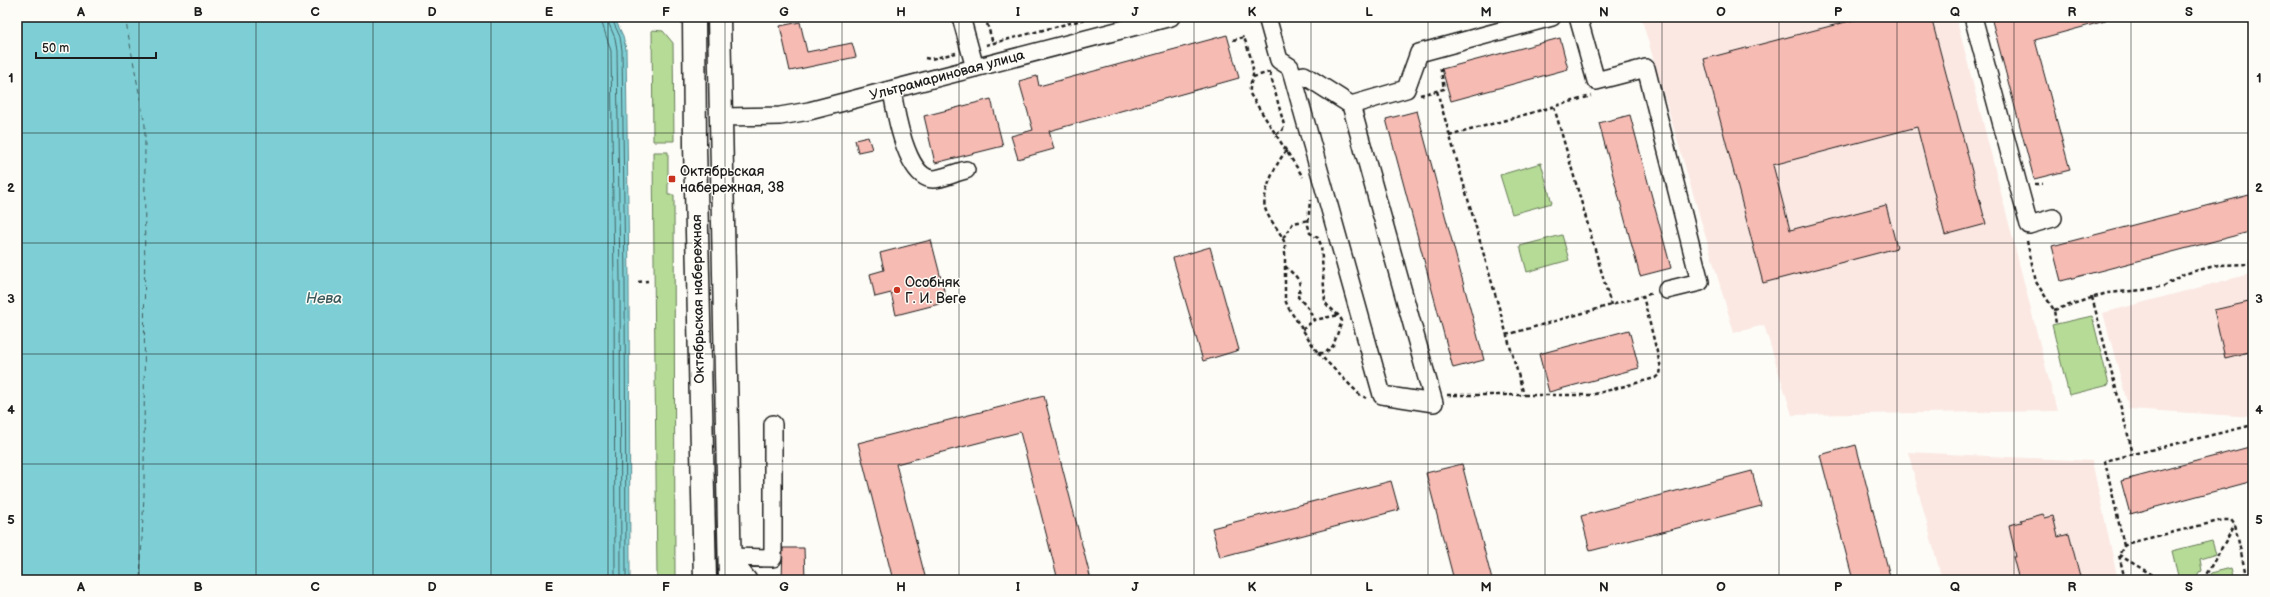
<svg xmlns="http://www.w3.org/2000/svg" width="2270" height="597" viewBox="0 0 2270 597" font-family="'Balsamiq Sans',sans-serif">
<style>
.built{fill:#fbe8e3}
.green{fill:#b5db96;stroke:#687c59}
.water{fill:#7ecfd5;stroke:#57878b}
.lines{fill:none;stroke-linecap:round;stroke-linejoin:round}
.shore{stroke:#436466;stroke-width:1}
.ferry{stroke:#3e5b5d;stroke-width:1;stroke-dasharray:5 4;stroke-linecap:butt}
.building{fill:#f6bbb3;stroke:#1c1c1c}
.minor-casing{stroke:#1c1c1c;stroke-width:20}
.major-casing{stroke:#1c1c1c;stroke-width:25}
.path{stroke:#1c1c1c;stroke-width:2.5;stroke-dasharray:4 3;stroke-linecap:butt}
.minor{stroke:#fdfcf7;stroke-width:17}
.major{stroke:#fdfcf7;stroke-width:22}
.grid{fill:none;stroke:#1c1c1c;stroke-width:1;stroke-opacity:0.55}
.poi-dot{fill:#c8321e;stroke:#fdfcf7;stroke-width:1.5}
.labels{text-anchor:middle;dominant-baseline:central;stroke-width:3;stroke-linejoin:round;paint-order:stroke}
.street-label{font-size:14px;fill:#1c1c1c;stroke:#fdfcf7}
.poi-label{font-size:14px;fill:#1c1c1c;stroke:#fdfcf7;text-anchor:start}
.water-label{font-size:15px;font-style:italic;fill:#3e5b5d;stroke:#fdfcf7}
.neatline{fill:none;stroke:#1c1c1c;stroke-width:1.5}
.grid-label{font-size:13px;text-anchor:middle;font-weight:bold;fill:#1c1c1c}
</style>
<rect width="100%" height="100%" fill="#fdfcf7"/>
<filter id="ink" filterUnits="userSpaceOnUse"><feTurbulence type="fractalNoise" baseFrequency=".025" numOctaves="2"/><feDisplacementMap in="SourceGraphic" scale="8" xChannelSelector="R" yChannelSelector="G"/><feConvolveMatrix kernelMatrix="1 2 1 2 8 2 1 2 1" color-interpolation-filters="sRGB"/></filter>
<g filter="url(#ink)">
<path class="built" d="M1641,17h315l101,394 -265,4 -28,-90 -30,8z
M2253,273v144l-124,-8 -26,-96z
M1908,452l184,9 26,119h-176z"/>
<path class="green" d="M652,30l11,1 10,12 1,98h-21z
M653,152h15v43h6l1,385h-18z
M1541,163l11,40 -40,11 -12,-39z
M1562,235l7,25 -42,12 -7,-26z
M2092,316l17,69 -40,10 -17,-70z
M2212,541l4,13 -16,5 2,12 -3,1 -4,8h-16l-7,-29z
M2231,568l3,12h-27l4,-7z"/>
<path class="water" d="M17,17h597l9,19 3,13 3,233 1,298h-613z"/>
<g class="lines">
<path class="shore" d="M600,17l11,34 3,231 1,298
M606,17l9,21 2,12 3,232 1,298
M611,17l9,20 2,13 3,232 1,298"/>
<path class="ferry" d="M125,17l20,108 -1,370 -4,85"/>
</g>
<path class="building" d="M1865,17h66l55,207 -41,11 -28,-108 -144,38 17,65 96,-25 11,43 -134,35 -59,-224z
M1991,17h114v4l-70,19 35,130 -36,9z
M800,22l7,30 45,-9 4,14 -66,14 -10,-45z
M1227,35l12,43 -190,53 5,18 -36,10 -7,-23 22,-6 -14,-49 18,-5 2,10z
M1560,38l8,31 -117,32 -9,-32z
M991,99l12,47 -68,17 -11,-47z
M1417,111l67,249 -31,8 -67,-249z
M1630,115l41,153 -31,8 -41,-153z
M868,137l4,12 -14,3 -3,-12z
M2253,194v37l-192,50 -9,-35z
M931,240l16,62 -51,13 -5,-22 -16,4 -5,-23 14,-4 -4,-17z
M1210,247l29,103 -36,11 -30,-103z
M2253,301v50l-28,7 -11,-48z
M1629,330l10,38 -90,24 -10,-38z
M1044,396l47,184h-33l-38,-148 -124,32 30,116h-33l-35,-137z
M1856,445l35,135h-38l-33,-125z
M2253,446v35l-123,33 -9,-33z
M1462,464l30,116h-38l-28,-107z
M1752,471l9,35 -171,45 -9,-35z
M1391,481l8,29 -179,47 -8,-29z
M2043,514l2,4 8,-2 5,21 11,-3 12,46h-62l-6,-23h3l-7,-32 13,-3 -1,-2z
M783,548h21l1,31h-23z"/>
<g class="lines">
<g class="minor-casing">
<path id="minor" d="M961,17l14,51
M1267,17l12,43 11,7 3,10 89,318 52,8 -83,-298
M1578,17l18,64 50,-13 54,214 -33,8
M1973,17l56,208 24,-7
M1293,77l11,-2 47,30 55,-16 13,-36 133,-36
M892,90c3,20 14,88 41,89 10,0 23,-7 33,-9
M720,117l60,-1 29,-5 362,-94
M730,557l43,1v-134
M730,557l18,23"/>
</g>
<g class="major-casing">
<path id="major" d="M694,17l1,128 10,435
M719,17l11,563"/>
</g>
<path class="path" d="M985,17l8,26
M1233,40l11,-3c3,10 9,24 9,35 0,9 -4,11 -3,22l53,83
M986,45l107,-28
M925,58l6,1 25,-6
M1270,73l14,52 -2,6 -6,3
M1253,77l17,-5
M1437,91l87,304
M1420,95l24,-6 -4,-24
M1554,107l57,198
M1449,136l142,-40
M1287,151c-10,8 -26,45 -22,57 4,13 16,23 20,36v56l4,9 29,44h7l8,-7 9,-25c-4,-9 -12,-11 -17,-19l-4,-57 -3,-7 -8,-5 -2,-8 2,-25
M2035,184h8
M1283,238l10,-15 16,-3
M2027,241l9,41 18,28 2,14
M1285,266c12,12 18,13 13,31l10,11 6,12
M638,282l10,-1
M2092,297l41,157
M2054,310l53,-17 36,-3 21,-4 20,-12 34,-9 28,-1 7,-2
M1302,330l12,-10 25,-5
M1506,335l137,-39
M1318,353l41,41 7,4
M1447,395h144l64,-17 5,-4 1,-6 -18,-72 9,-3
M2124,546l-19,-85 148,-36
M2119,555l42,25
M2125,580l-6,-25 5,-9 5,-3 94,-23h8l4,5 12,55
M2203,580l32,-55"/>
<use href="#minor" class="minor"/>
<use href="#major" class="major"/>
</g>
</g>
<path class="grid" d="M139,17v563M256,17v563M373,17v563M491,17v563M608,17v563M725,17v563M842,17v563M959,17v563M1076,17v563M1194,17v563M1311,17v563M1428,17v563M1545,17v563M1662,17v563M1779,17v563M1897,17v563M2014,17v563M2131,17v563M17,133h2236M17,243h2236M17,354h2236M17,464h2236"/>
<g class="poi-dot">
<rect x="668" y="175" width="8" height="8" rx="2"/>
<circle cx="897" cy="290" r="4"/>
</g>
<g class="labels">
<g class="street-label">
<text transform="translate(947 75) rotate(-15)">Ультрамариновая улица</text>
<text transform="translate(698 299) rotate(-91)">Октябрьская набережная</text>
</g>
<g class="poi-label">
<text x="680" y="171">Октябрьская<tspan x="680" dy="16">набережная, 38</tspan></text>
<text x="905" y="282">Особняк<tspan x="905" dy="16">Г. И. Веге</tspan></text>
</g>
<g class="water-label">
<text x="324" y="298">Нева</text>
</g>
</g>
<rect width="2270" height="597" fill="none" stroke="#fdfcf7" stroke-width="44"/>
<path d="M36 52v6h120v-6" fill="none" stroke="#1c1c1c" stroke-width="2"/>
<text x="42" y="52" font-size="12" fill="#1c1c1c" stroke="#fdfcf7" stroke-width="3" paint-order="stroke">50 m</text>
<rect x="22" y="22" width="2226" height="553" class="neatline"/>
<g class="grid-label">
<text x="81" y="16">A</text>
<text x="198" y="16">B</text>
<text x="315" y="16">C</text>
<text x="432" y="16">D</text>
<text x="549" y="16">E</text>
<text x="666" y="16">F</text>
<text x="784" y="16">G</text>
<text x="901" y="16">H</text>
<text x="1018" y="16">I</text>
<text x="1135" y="16">J</text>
<text x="1252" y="16">K</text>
<text x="1369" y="16">L</text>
<text x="1486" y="16">M</text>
<text x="1604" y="16">N</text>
<text x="1721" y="16">O</text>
<text x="1838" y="16">P</text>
<text x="1955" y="16">Q</text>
<text x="2072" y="16">R</text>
<text x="2189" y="16">S</text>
<text x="11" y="82">1</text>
<text x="2259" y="82">1</text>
<text x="11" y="192">2</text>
<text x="2259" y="192">2</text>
<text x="11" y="303">3</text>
<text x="2259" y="303">3</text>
<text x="11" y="414">4</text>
<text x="2259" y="414">4</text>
<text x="11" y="524">5</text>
<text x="2259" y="524">5</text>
<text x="81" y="591">A</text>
<text x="198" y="591">B</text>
<text x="315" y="591">C</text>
<text x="432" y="591">D</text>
<text x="549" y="591">E</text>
<text x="666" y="591">F</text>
<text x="784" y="591">G</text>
<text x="901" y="591">H</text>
<text x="1018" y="591">I</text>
<text x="1135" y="591">J</text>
<text x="1252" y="591">K</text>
<text x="1369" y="591">L</text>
<text x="1486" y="591">M</text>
<text x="1604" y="591">N</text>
<text x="1721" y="591">O</text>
<text x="1838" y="591">P</text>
<text x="1955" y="591">Q</text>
<text x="2072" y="591">R</text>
<text x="2189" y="591">S</text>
</g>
</svg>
